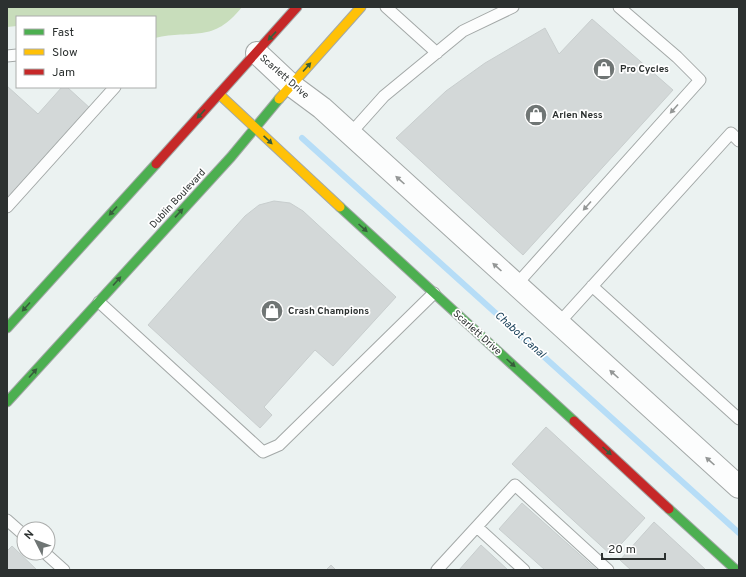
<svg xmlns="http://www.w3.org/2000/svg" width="746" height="577" viewBox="0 0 746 577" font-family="Overpass,sans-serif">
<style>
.green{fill:#c8ddbb}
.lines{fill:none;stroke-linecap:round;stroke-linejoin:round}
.stream{stroke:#b6ddf7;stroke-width:6}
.building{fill:#d3d8d8;stroke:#c8cece}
.lane-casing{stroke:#a3a8a7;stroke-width:13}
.street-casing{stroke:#a3a8a7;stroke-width:24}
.fast-casing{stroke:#a3a8a7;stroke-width:11}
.slow-casing{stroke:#a3a8a7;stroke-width:11}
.jam-casing{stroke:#a3a8a7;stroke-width:11}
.lane{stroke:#fcfdfd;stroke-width:11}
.street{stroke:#fcfdfd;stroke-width:22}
.fast{stroke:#4caf50;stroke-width:9}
.slow{stroke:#ffc107;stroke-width:9}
.jam{stroke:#c62828;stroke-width:9}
.oneway{fill:#375d3b}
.oneway2{fill:#949796}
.labels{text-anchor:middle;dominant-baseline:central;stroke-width:3.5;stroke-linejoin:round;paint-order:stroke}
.poi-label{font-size:10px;font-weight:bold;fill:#2c3130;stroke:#fff;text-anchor:start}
.street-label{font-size:10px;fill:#2c3130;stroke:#fff}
.water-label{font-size:11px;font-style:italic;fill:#163e57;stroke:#fff}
</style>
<rect width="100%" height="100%" fill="#ebf2f1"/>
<path class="green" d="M7,7h235c-29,37 -49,22 -87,31v-21h-138v9l-10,1z"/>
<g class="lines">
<path class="stream" d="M302,138l437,395"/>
</g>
<path class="building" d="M592,19l81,71 -150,165 -127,-117 50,-47 39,-28 60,-35 14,26z
M7,86l31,28 24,-27h5l24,22 -84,92z
M274,201l16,2 13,8 93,86 -63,69 -18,-16 -51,57 8,8 -12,13 -112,-103 97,-109 14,-11z
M546,427l99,91 -34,37 -99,-91z
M522,503l75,67h-52l-46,-41z
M654,522l52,48h-75l-11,-10z
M481,545l27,25h-49z
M12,546l25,24h-30v-19z
M331,565l5,5h-10z"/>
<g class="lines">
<g class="lane-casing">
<path id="lane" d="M386,7l51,46
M7,56l10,-1
M350,134l34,-38 79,-65 50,-24
M7,207l108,-120
M516,285l184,-205 -23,-23 -58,-50
M592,286l147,133
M99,302l164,150 16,-7 155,-152
M558,324l173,-191 8,8
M7,520l17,15
M477,527l47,43
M45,553l19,17
M437,570l78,-85 93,85"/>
</g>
<g class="street-casing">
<path id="street" d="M257,53l34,32 31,23 417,379"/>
</g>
<g class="fast-casing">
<path id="fast" d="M340,207l234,214
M7,328l149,-164
M7,402l224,-245 48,-58
M669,509l67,61"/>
</g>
<g class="slow-casing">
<path id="slow" d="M219,94l121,113
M279,99l82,-92"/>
</g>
<g class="jam-casing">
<path id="jam" d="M156,164l141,-157
M574,421l95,88"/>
</g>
<use href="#lane" class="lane"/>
<use href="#street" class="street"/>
<use href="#fast" class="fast"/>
<use href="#slow" class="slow"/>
<use href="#jam" class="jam"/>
</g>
<defs><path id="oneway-solid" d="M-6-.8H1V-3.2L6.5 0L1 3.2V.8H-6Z"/></defs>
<g class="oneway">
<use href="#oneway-solid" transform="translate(272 36) rotate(133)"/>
<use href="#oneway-solid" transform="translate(307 67) rotate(-48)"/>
<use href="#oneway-solid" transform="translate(201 114) rotate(133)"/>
<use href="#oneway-solid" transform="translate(268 140) rotate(43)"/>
<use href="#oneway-solid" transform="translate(113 211) rotate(132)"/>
<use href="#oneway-solid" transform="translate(179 213) rotate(-47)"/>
<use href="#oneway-solid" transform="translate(363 228) rotate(42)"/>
<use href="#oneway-solid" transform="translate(117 281) rotate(-48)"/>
<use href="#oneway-solid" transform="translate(26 307) rotate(132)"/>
<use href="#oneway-solid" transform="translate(511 363) rotate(42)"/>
<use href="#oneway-solid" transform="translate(33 373) rotate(-48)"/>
<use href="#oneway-solid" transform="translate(607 451) rotate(42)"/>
</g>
<g class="oneway2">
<use href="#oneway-solid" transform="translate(674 109) rotate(132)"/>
<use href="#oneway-solid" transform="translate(400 180) rotate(-138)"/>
<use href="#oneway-solid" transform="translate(587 206) rotate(132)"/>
<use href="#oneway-solid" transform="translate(497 267) rotate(-138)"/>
<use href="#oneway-solid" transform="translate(614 374) rotate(-138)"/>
<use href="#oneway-solid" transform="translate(710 461) rotate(-138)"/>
</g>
<defs>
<g id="shop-disc" transform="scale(1.15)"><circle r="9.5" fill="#6f7574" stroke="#fff"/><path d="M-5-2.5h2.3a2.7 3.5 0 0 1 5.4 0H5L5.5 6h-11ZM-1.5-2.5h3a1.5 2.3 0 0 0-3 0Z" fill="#fff"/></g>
</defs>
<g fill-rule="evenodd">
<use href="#shop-disc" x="604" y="69"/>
<use href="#shop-disc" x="536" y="115"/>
<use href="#shop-disc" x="272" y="311"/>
</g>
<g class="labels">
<g class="poi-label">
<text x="620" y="69">Pro Cycles</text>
<text x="552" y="115">Arlen Ness</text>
<text x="288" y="311">Crash Champions</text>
</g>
<g class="street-label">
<text transform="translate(284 77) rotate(41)">Scarlett Drive</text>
<text transform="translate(178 199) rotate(-47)">Dublin Boulevard</text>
<text transform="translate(477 333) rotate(42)">Scarlett Drive</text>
</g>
<g class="water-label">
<text transform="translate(520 335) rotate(42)">Chabot Canal</text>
</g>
</g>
<rect width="746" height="577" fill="none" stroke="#2c3130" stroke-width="16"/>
<rect x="16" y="16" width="140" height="72" fill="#ffffff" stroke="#abadac"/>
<rect x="24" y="29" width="20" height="6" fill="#4caf50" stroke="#abadac"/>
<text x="52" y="36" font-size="12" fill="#2c3130">Fast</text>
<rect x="24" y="49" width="20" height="6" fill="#ffc107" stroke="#abadac"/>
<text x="52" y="56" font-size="12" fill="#2c3130">Slow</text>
<rect x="24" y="69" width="20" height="6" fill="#c62828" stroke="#abadac"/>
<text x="52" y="76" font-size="12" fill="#2c3130">Jam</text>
<g transform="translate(36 541) rotate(312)"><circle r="19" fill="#ffffff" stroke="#abadac"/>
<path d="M0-3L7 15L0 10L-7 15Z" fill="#6f7574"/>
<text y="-6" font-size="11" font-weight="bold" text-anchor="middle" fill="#2c3130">N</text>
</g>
<path d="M602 553v6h63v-6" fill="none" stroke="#2c3130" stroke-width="2"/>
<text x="608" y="553" font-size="12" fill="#2c3130" stroke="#ffffff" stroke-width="3" paint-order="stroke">20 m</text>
</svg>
